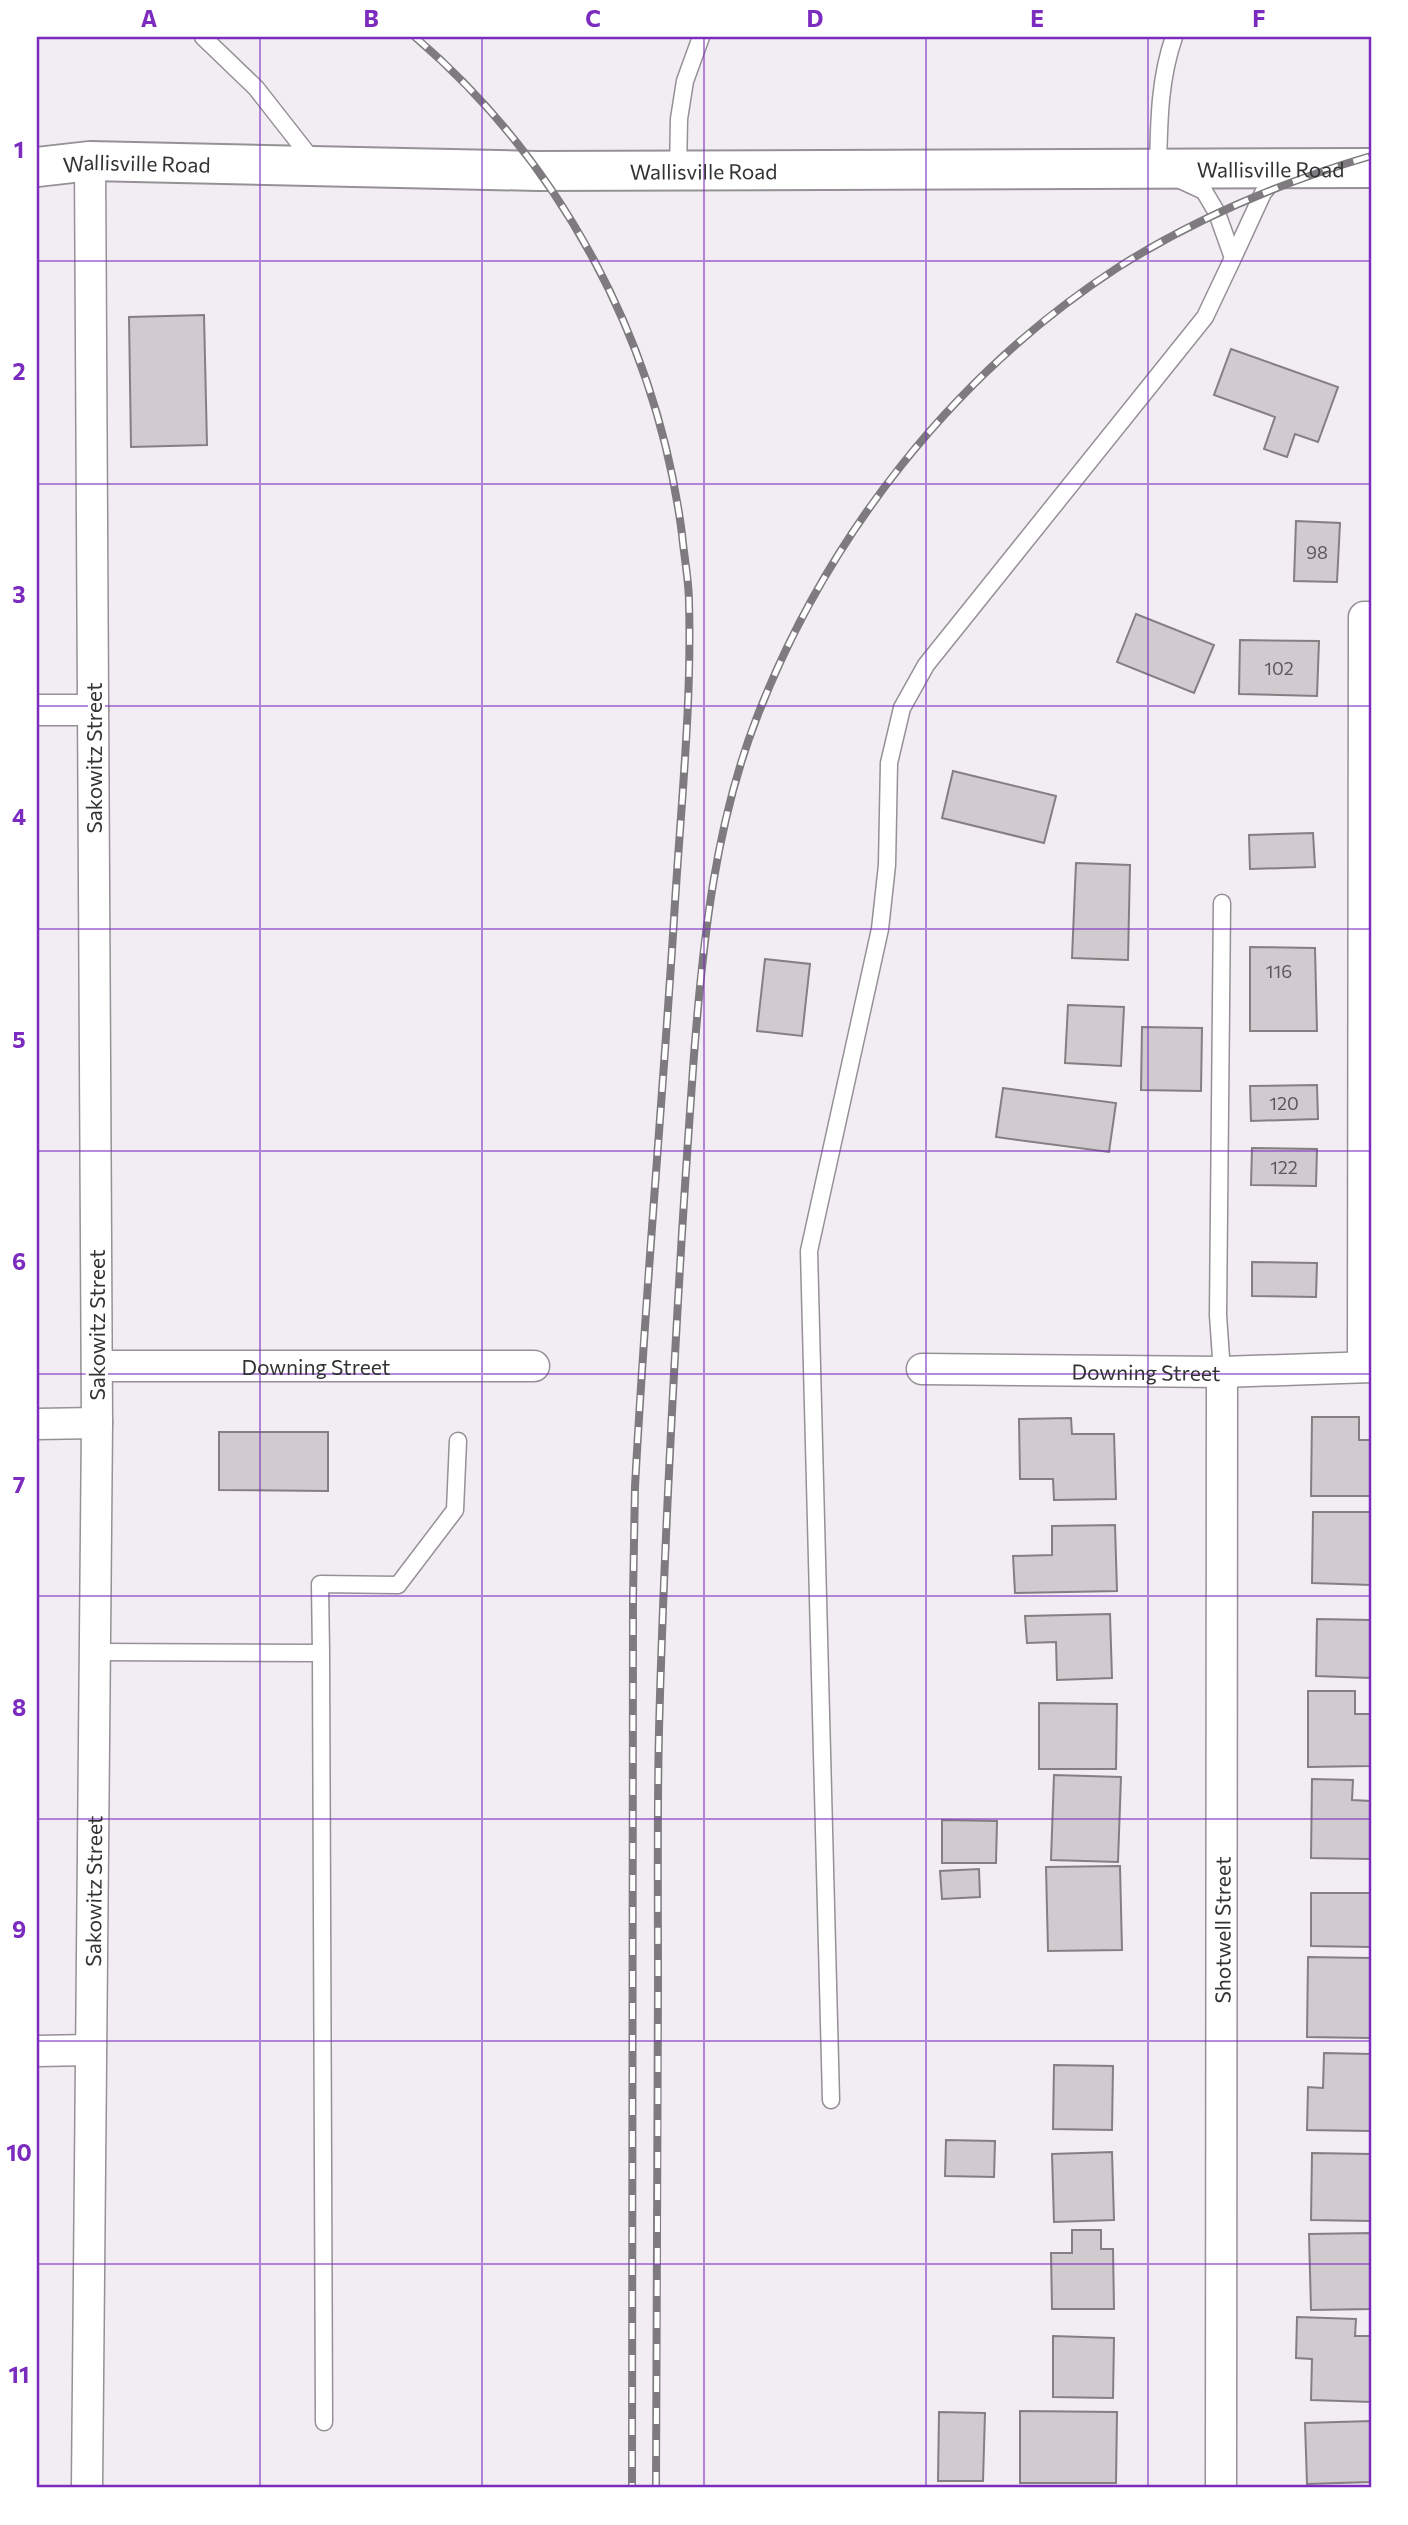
<svg xmlns="http://www.w3.org/2000/svg" width="1408" height="2525" viewBox="0 0 1408 2525" font-family="Commissioner,sans-serif">
<style>
.building{fill:#d1cace;stroke:#857f82;stroke-width:2}
.lines{fill:none;stroke-linecap:round;stroke-linejoin:round}
.lane-casing{stroke:#959196;stroke-width:19}
.street-casing{stroke:#959196;stroke-width:33}
.secondary-casing{stroke:#959196;stroke-width:42}
.lane{stroke:#fff;stroke-width:16}
.street{stroke:#fff;stroke-width:30}
.secondary{stroke:#fff;stroke-width:38}
.rail-casing{stroke:#7d7b7e;stroke-width:8}
.rail{stroke:#fff;stroke-width:5;stroke-dasharray:16;stroke-linecap:butt}
.grid{fill:none;stroke:#7b2cbf;stroke-width:2;stroke-opacity:0.55}
.labels{text-anchor:middle;dominant-baseline:central;stroke-width:6;stroke-linejoin:round;paint-order:stroke}
.number-label{font-size:18px;fill:#5a585a}
.street-label{font-size:21px;fill:#333234;stroke:#fff}
.neatline{fill:none;stroke:#7b2cbf;stroke-width:2.5}
.grid-label{font-size:23px;text-anchor:middle;font-weight:bold;fill:#7b2cbf}
</style>
<rect width="100%" height="100%" fill="#f2edf3"/>
<path class="building" d="M204,315l3,130 -76,2 -2,-130z
M1231,349l107,38 -20,55 -23,-8 -8,23 -23,-8 11,-32 -61,-22z
M1296,521l44,2 -3,59 -43,-1z
M1136,614l78,31 -20,48 -77,-31z
M1240,640l79,1 -2,55 -78,-2z
M953,771l103,25 -12,47 -102,-25z
M1313,833l2,34 -65,2 -1,-34z
M1076,863l54,2 -2,95 -56,-2z
M1250,947l65,1 2,83h-67z
M765,959l45,5 -8,72 -45,-5z
M1068,1005l56,2 -3,59 -56,-3z
M1142,1027l60,1 -1,63 -60,-1z
M1317,1085l1,34 -67,2 -1,-35z
M1003,1088l113,15 -7,49 -113,-15z
M1252,1148l65,1 -1,37 -65,-1z
M1252,1262l65,1 -1,34 -64,-1z
M1312,1417h47v23h12v56h-60z
M1071,1418l1,16h42l2,65 -62,1 -1,-21h-33l-1,-60z
M219,1432h109v59l-109,-1z
M1313,1512h58v73l-59,-2z
M1115,1525l2,66 -102,2 -2,-37 39,-1v-29z
M1110,1614l2,64 -55,2 -1,-38 -29,1 -2,-27z
M1317,1619l54,1v58l-55,-2z
M1308,1691h47v23h16v52l-63,1z
M1039,1703l78,1 -1,65h-77z
M1054,1775l67,2 -3,85 -67,-2z
M1312,1779l41,1 -1,20 19,1v58l-60,-1z
M942,1820l55,1 -1,42h-54z
M1120,1866l2,84 -74,1 -2,-84z
M979,1869l1,28 -38,2 -2,-28z
M1311,1893h60v54l-60,-1z
M1308,1957l63,1v80l-64,-1z
M1324,2053l47,1v77l-64,-1 1,-43 15,1z
M1054,2065l59,1 -1,64 -59,-1z
M946,2140l49,1 -1,36 -49,-1z
M1112,2152l2,68 -60,2 -2,-68z
M1312,2153l59,1v67l-60,-1z
M1072,2230h29v19h12l1,60h-62l-1,-56h21z
M1371,2233v76l-60,1 -2,-76z
M1297,2317l59,2 -1,17h16v66l-60,-2 1,-41 -16,-1z
M1053,2336l61,2 -1,60 -60,-1z
M1020,2411l97,1 -1,71h-96z
M939,2412l46,1 -2,68h-45z
M1371,2421v61l-64,2 -2,-61z"/>
<g class="lines">
<g class="lane-casing">
<path id="lane" d="M203,37l53,51 58,74
M1158,169c1,-45 1,-89 16,-132
M678,171l1,-52 6,-38 16,-44
M1233,258l30,-65 17,-21
M1222,903l-4,412 4,57
M94,1652l227,1 3,769
M321,1653l-1,-69 78,1 57,-75 3,-69
M831,2100l-22,-849 71,-322 7,-64 2,-102 13,-55 24,-43 279,-348 28,-59 -16,-45 -13,-22 -26,-12"/>
</g>
<g class="street-casing">
<g id="street">
<path d="M37,710h56"/>
<path id="s1" d="M97,1366h437"/>
<path d="M1363,1367l1,-750h7"/>
<path id="s2" d="M922,1369l300,3 149,-5"/>
<path d="M37,1424l60,-1"/>
<path d="M37,2051l53,-1"/>
<path id="s3" d="M87,2488l10,-1065 -7,-1262"/>
<path id="s4" d="M1221,2488l1,-1116"/>
</g>
</g>
<g class="secondary-casing">
<g id="secondary">
<path id="s5" d="M37,167l53,-6 448,10 833,-3"/>
</g>
</g>
<use href="#lane" class="lane"/>
<use href="#street" class="street"/>
<use href="#secondary" class="secondary"/>
<g class="rail-casing">
<path id="rail" d="M415,37c147,126 242,305 267,497 2,23 7,46 7,69 3,105 -9,211 -15,316 -12,189 -29,379 -39,568l-2,111 -1,890
M656,2488c1,-168 2,-336 2,-504 0,-85 -1,-169 1,-253 4,-155 12,-310 21,-464 4,-71 9,-142 14,-212 9,-115 21,-230 63,-338 70,-181 197,-343 360,-449 79,-50 165,-86 254,-112"/>
</g>
<use href="#rail" class="rail"/>
</g>
<path class="grid" d="M260,37v2451M482,37v2451M704,37v2451M926,37v2451M1148,37v2451M37,261h1334M37,484h1334M37,706h1334M37,929h1334M37,1151h1334M37,1374h1334M37,1596h1334M37,1819h1334M37,2041h1334M37,2264h1334"/>
<g class="labels">
<g class="number-label">
<text x="1317" y="552">98</text>
<text x="1279" y="668">102</text>
<text x="1279" y="971">116</text>
<text x="1284" y="1103">120</text>
<text x="1284" y="1167">122</text>
</g>
<g class="street-label">
<text stroke="none"><textPath href="#s5" startOffset="100">Wallisville Road</textPath></text>
<text stroke="none"><textPath href="#s5" startOffset="1234">Wallisville Road</textPath></text>
<text stroke="none"><textPath href="#s5" startOffset="667">Wallisville Road</textPath></text>
<text transform="translate(93 758) rotate(-90)">Sakowitz Street</text>
<text transform="translate(96 1325) rotate(-90)">Sakowitz Street</text>
<text stroke="none"><textPath href="#s1" startOffset="219">Downing Street</textPath></text>
<text stroke="none"><textPath href="#s2" startOffset="224">Downing Street</textPath></text>
<text stroke="none"><textPath href="#s3" startOffset="597">Sakowitz Street</textPath></text>
<text stroke="none"><textPath href="#s4" startOffset="558">Shotwell Street</textPath></text>
</g>
</g>
<rect width="1408" height="2525" fill="none" stroke="#ffffff" stroke-width="77"/>
<rect x="38" y="38" width="1332" height="2448" class="neatline"/>
<g class="grid-label">
<text x="149" y="27">A</text>
<text x="371" y="27">B</text>
<text x="593" y="27">C</text>
<text x="815" y="27">D</text>
<text x="1037" y="27">E</text>
<text x="1259" y="27">F</text>
<text x="19" y="158">1</text>
<text x="19" y="380">2</text>
<text x="19" y="603">3</text>
<text x="19" y="825">4</text>
<text x="19" y="1048">5</text>
<text x="19" y="1270">6</text>
<text x="19" y="1493">7</text>
<text x="19" y="1716">8</text>
<text x="19" y="1938">9</text>
<text x="19" y="2161">10</text>
<text x="19" y="2383">11</text>
</g>
</svg>
